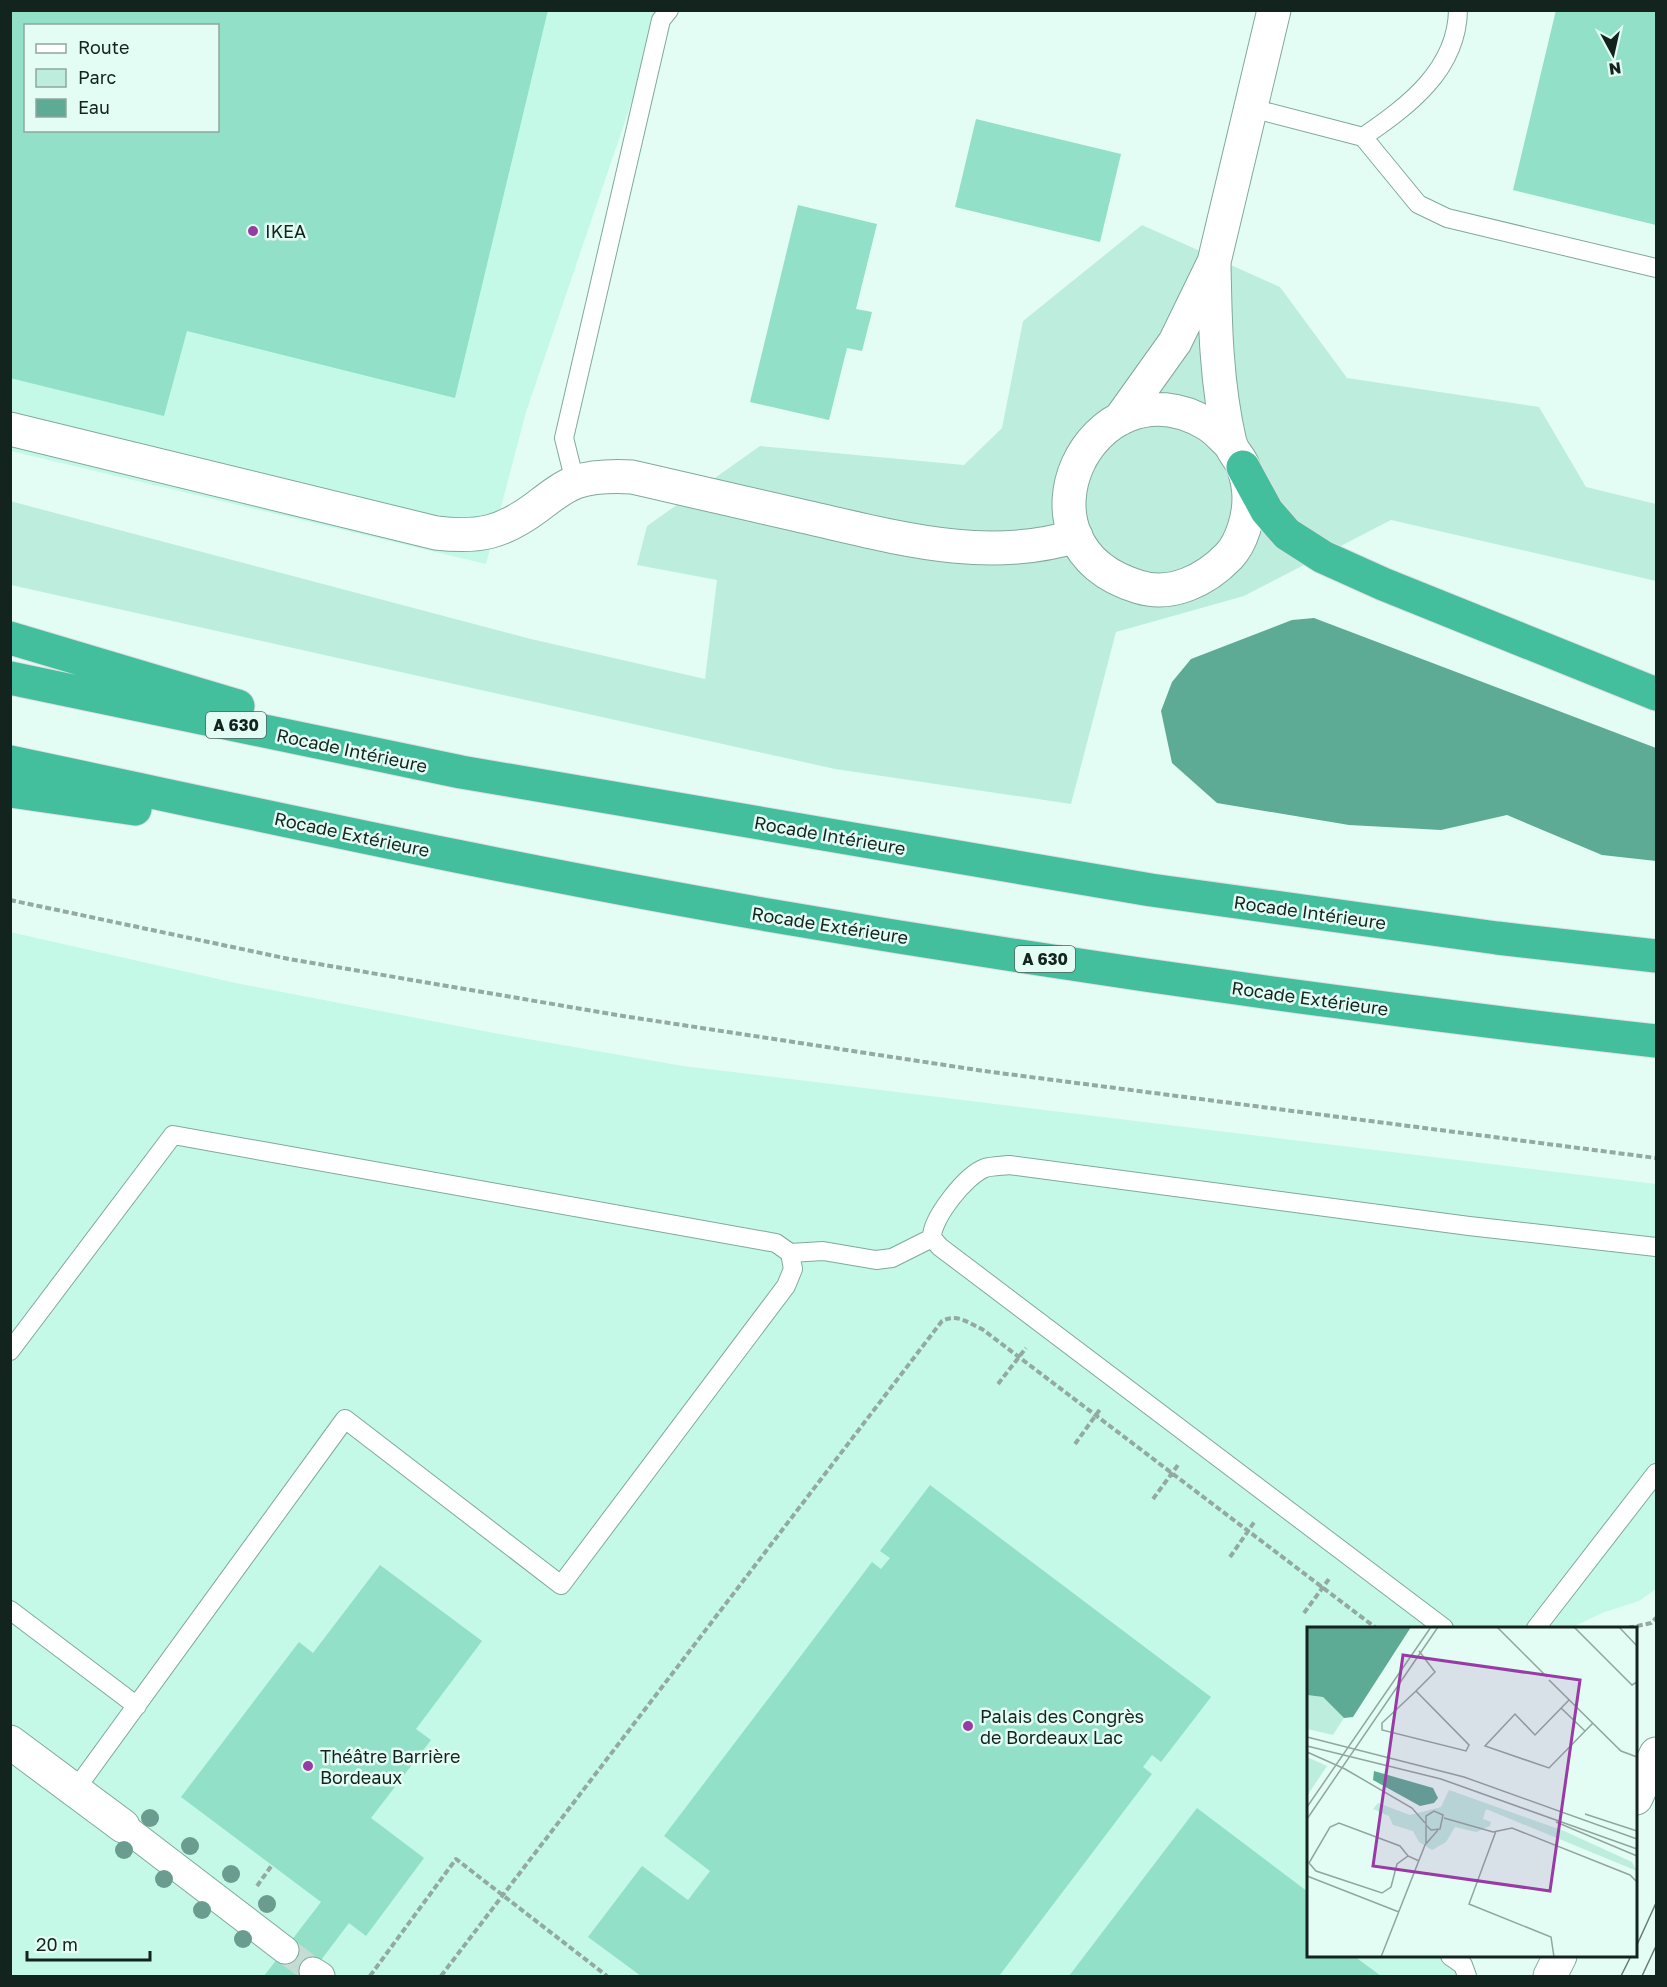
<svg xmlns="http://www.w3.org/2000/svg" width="1667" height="1987" viewBox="0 0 1667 1987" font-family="'Golos Text',sans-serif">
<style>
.built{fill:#c4f9e7;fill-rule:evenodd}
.green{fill:#bdeedd}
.water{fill:#5dab94}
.building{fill:#91e0c7;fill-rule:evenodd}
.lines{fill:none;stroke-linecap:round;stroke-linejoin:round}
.pedestrian-tunnel{stroke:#c4dcd4;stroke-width:27;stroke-dasharray:27 14;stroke-linecap:butt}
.service-casing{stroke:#80a99b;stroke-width:20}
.pedestrian-casing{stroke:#80a99b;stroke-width:29}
.minor-casing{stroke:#80a99b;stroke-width:35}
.tertiary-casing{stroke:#80a99b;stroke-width:35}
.motorway-casing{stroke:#dee0e0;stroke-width:35}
.path{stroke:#93a9a1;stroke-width:4;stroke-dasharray:6 3;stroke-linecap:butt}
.service{stroke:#fff;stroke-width:18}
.pedestrian{stroke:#fff;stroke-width:27}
.minor{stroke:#fff;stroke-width:33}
.tertiary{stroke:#fff;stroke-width:33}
.motorway{stroke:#43bf9e;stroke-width:33}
.tram{stroke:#667a73;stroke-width:1.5}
.tree{fill:#6a9c8f}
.poi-dot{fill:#973ba5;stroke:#e3fdf4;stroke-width:2}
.labels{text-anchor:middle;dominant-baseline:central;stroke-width:5;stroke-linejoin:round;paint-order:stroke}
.shield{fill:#e3fdf4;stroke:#51645e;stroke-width:1.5}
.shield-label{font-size:16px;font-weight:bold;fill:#13231e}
.poi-label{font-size:18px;fill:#13231e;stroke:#e3fdf4;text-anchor:start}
.street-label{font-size:18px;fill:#13231e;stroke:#e3fdf4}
.inset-road{fill:none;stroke:#90a69e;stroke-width:1.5}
.view{fill:#973ba5;fill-opacity:0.15;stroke:#973ba5;stroke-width:3}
.inset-edge{fill:none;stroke:#13231e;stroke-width:3}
</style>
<rect width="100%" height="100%" fill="#e3fdf4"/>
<path class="built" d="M11,11h648l-11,43 -122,358 -40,152 -475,-113zM26,26h192v104h-192z
M10,932l226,51 258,50 189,33 973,118v405l-17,12 -37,12 -31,15h-263v328h163l-4,20h-1456z"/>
<path class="green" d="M1142,225l138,62 67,91 192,29 47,80 70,17v77l-265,-61 -147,76 -128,36 -45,172 -236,-35 -824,-184 -1,-84 521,138 174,40 12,-99 -80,-15 10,-39 113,-80 204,19 38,-37 21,-107z"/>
<path class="water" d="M1314,618l342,130v113l-54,-6 -95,-40 -66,15 -92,-5 -132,-22 -45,-40 -11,-52 11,-29 19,-23 101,-39z"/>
<path class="building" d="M10,10h538l-93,388 -268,-67 -23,85 -154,-38zM26,26h192v104h-192z
M1556,10h100v215l-143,-35z
M976,119l145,35 -21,88 -145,-35z
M798,205l79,19 -21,85 16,3 -10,39 -15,-3 -18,72 -79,-18z
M930,1485l281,212 -50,65 -9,-7 -9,12 9,7 -153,202h-358l-53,-39 54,-71 46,34 22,-29 -46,-35 208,-274 9,7 9,-11 -10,-7z
M380,1565l102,76 -66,88 15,11 -60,78 53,40 -58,78 -17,-13 -40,53h-45l57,-74 -140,-105 118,-155 14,11z
M1197,1808l111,84v64h46l27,20h-312z"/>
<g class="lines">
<path class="pedestrian-tunnel" d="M285,1950l28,21"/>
<g class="service-casing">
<path id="service" d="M1251,108l112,29 55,67 29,14 209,50
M1363,137c45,-31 94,-67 95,-127
M575,482l-11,-44 97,-418 8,-10
M790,1253l33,-2 53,9 16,-2 40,-20
M10,1351l163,-216 603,108 14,10 3,16 -7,17 -225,299 -216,-166 -270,371
M10,1610l127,96
M1444,1628l-504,-381 -8,-9c-1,-19 34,-63 53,-70 7,-2 16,-2 24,-3l460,61 187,21
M1536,1628l120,-155
M1450,1956l13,9 4,11"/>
</g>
<g class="pedestrian-casing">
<path id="pedestrian" d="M123,1826l162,124
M313,1971l8,5"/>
</g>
<g class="minor-casing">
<path id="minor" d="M1214,262c1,61 2,121 16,181 2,8 10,15 13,23 3,9 6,23 6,32 0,19 -7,44 -20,58 -23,24 -57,41 -90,31 -139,-41 -47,-231 68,-163 9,5 16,14 24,21
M1120,419l55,-77 39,-80 60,-252
M10,429l426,104c43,5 66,0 101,-26 12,-9 25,-20 39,-25 18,-6 37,-6 56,-5 58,13 116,27 174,40 88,20 181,47 270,19
M10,1742l113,84"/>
</g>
<g class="tertiary-casing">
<path id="tertiary" d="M1636,1798l20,-44
M1550,1976l10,-20"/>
</g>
<g class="motorway-casing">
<path id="motorway" d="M1243,467l24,44 20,23 36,23 60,27 273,110
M10,638l228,68
M10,678l451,94 690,118 346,48 159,18
M10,762c247,52 493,107 741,150 300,52 602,95 905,129
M10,791l125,18"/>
</g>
<path class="path" d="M10,900l279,59 334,57 361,55 672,87
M998,1384l28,-36
M1075,1444l26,-36
M1153,1499l25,-34
M1230,1557l25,-36
M1304,1613l25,-34
M1628,1628l23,-5 5,-5
M257,1886l15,-21
M370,1976l86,-117 151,117
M441,1976l501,-655c15,-8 26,2 40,8l394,299"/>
<use href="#service" class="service"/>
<use href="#pedestrian" class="pedestrian"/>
<use href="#minor" class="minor"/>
<use href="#tertiary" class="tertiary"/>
<use href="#motorway" class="motorway"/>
<path class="tram" d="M1636,1947l20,-44
M1621,1976l10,-20
M1642,1976l14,-30"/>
</g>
<g class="tree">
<circle cx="150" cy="1818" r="9"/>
<circle cx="190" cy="1846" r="9"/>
<circle cx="124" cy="1850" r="9"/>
<circle cx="231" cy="1874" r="9"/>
<circle cx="164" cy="1879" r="9"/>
<circle cx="267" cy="1904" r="9"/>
<circle cx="202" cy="1910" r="9"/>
<circle cx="243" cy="1939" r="9"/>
</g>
<g class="poi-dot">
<circle cx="253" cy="231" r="6"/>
<circle cx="968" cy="1726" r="6"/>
<circle cx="308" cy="1766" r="6"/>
</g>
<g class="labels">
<g class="shield">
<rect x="206" y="712" width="60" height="26" rx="4.5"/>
<rect x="1015" y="946" width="60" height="26" rx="4.5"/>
</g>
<g class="shield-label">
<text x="236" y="725">A 630</text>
<text x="1045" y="959">A 630</text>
</g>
<g class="poi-label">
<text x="265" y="231">IKEA</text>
<text x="980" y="1716">Palais des Congrès<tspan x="980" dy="21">de Bordeaux Lac</tspan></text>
<text x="320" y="1756">Théâtre Barrière<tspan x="320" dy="21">Bordeaux</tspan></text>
</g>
<g class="street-label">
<text transform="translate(352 750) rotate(12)">Rocade Intérieure</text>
<text transform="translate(352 834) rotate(12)">Rocade Extérieure</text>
<text transform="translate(830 835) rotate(10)">Rocade Intérieure</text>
<text transform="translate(1310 912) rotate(8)">Rocade Intérieure</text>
<text transform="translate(830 925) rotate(9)">Rocade Extérieure</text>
<text transform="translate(1310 998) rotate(8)">Rocade Extérieure</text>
</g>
</g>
<g transform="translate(1307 1627)">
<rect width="330" height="330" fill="#e3fdf4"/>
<path d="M0,68l16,2 21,21 -11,17 -26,-6zM0,130l20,9 -20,30zM142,163l115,41 68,31 5,9 -151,-62 -3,10 8,3 -1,4 -14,6 -21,-5 -9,15 -14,8 -13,-8 -6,-11 -20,-6 -4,-9 -16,-7 5,-6 32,12 31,-8z" fill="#bdeedd"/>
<path d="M0,0h104l-58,90 -9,1 -21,-21 -16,-2zM67,144l59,17 5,10 -4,5 -14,3 -47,-26z" fill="#5dab94"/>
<path class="inset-road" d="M190,0l50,50M267,0l58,58 5,-3M312,0l18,19M242,53l72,71 16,6M109,64l-34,32v7l84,21 3,-6 -53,-54 19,-19 -16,-21M262,73l-34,35 -20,-21 -30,32 64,22 44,-45M254,81l24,23M0,110l157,40 173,62M0,119l134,33 196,70M0,125l38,17 67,39 13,15M0,180l124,-180M278,187l52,17M137,191l49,14 19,-4 118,47 7,7M0,192l131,-192M249,195l81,34M189,204l-27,73 82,33 3,20M119,216v-27l8,-5 9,4 -3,14 -9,1 -5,-5M101,229l-11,8 -6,23 -9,6 -66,-22 -7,-8 21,-36 9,-4 61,23 8,10 11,5M0,249l92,36M74,330l44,-112 13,-15"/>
<path class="view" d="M96,28l177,25 -30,211 -177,-25z"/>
<rect width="330" height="330" class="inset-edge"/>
</g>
<rect width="1667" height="1987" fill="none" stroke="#13231e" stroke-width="24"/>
<rect x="24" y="24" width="195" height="108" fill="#e3fdf4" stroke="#90a69e" stroke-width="1.5"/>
<rect x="36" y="44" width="30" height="9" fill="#ffffff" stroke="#90a69e" stroke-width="1.5"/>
<text x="78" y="54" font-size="18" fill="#13231e">Route</text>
<rect x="36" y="69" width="30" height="18" fill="#bdeedd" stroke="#90a69e" stroke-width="1.5"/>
<text x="78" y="84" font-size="18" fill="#13231e">Parc</text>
<rect x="36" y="99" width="30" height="18" fill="#5dab94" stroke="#90a69e" stroke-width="1.5"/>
<text x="78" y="114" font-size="18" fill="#13231e">Eau</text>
<g transform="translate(1613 54) rotate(172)" stroke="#e3fdf4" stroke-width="4.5" paint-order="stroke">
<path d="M0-4.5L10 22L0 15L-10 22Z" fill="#13231e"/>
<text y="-9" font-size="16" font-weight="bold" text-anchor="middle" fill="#13231e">N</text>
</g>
<path d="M27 1951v9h123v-9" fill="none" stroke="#13231e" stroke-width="3"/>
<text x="36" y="1951" font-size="18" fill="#13231e" stroke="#e3fdf4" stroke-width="4.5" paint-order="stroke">20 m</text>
</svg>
